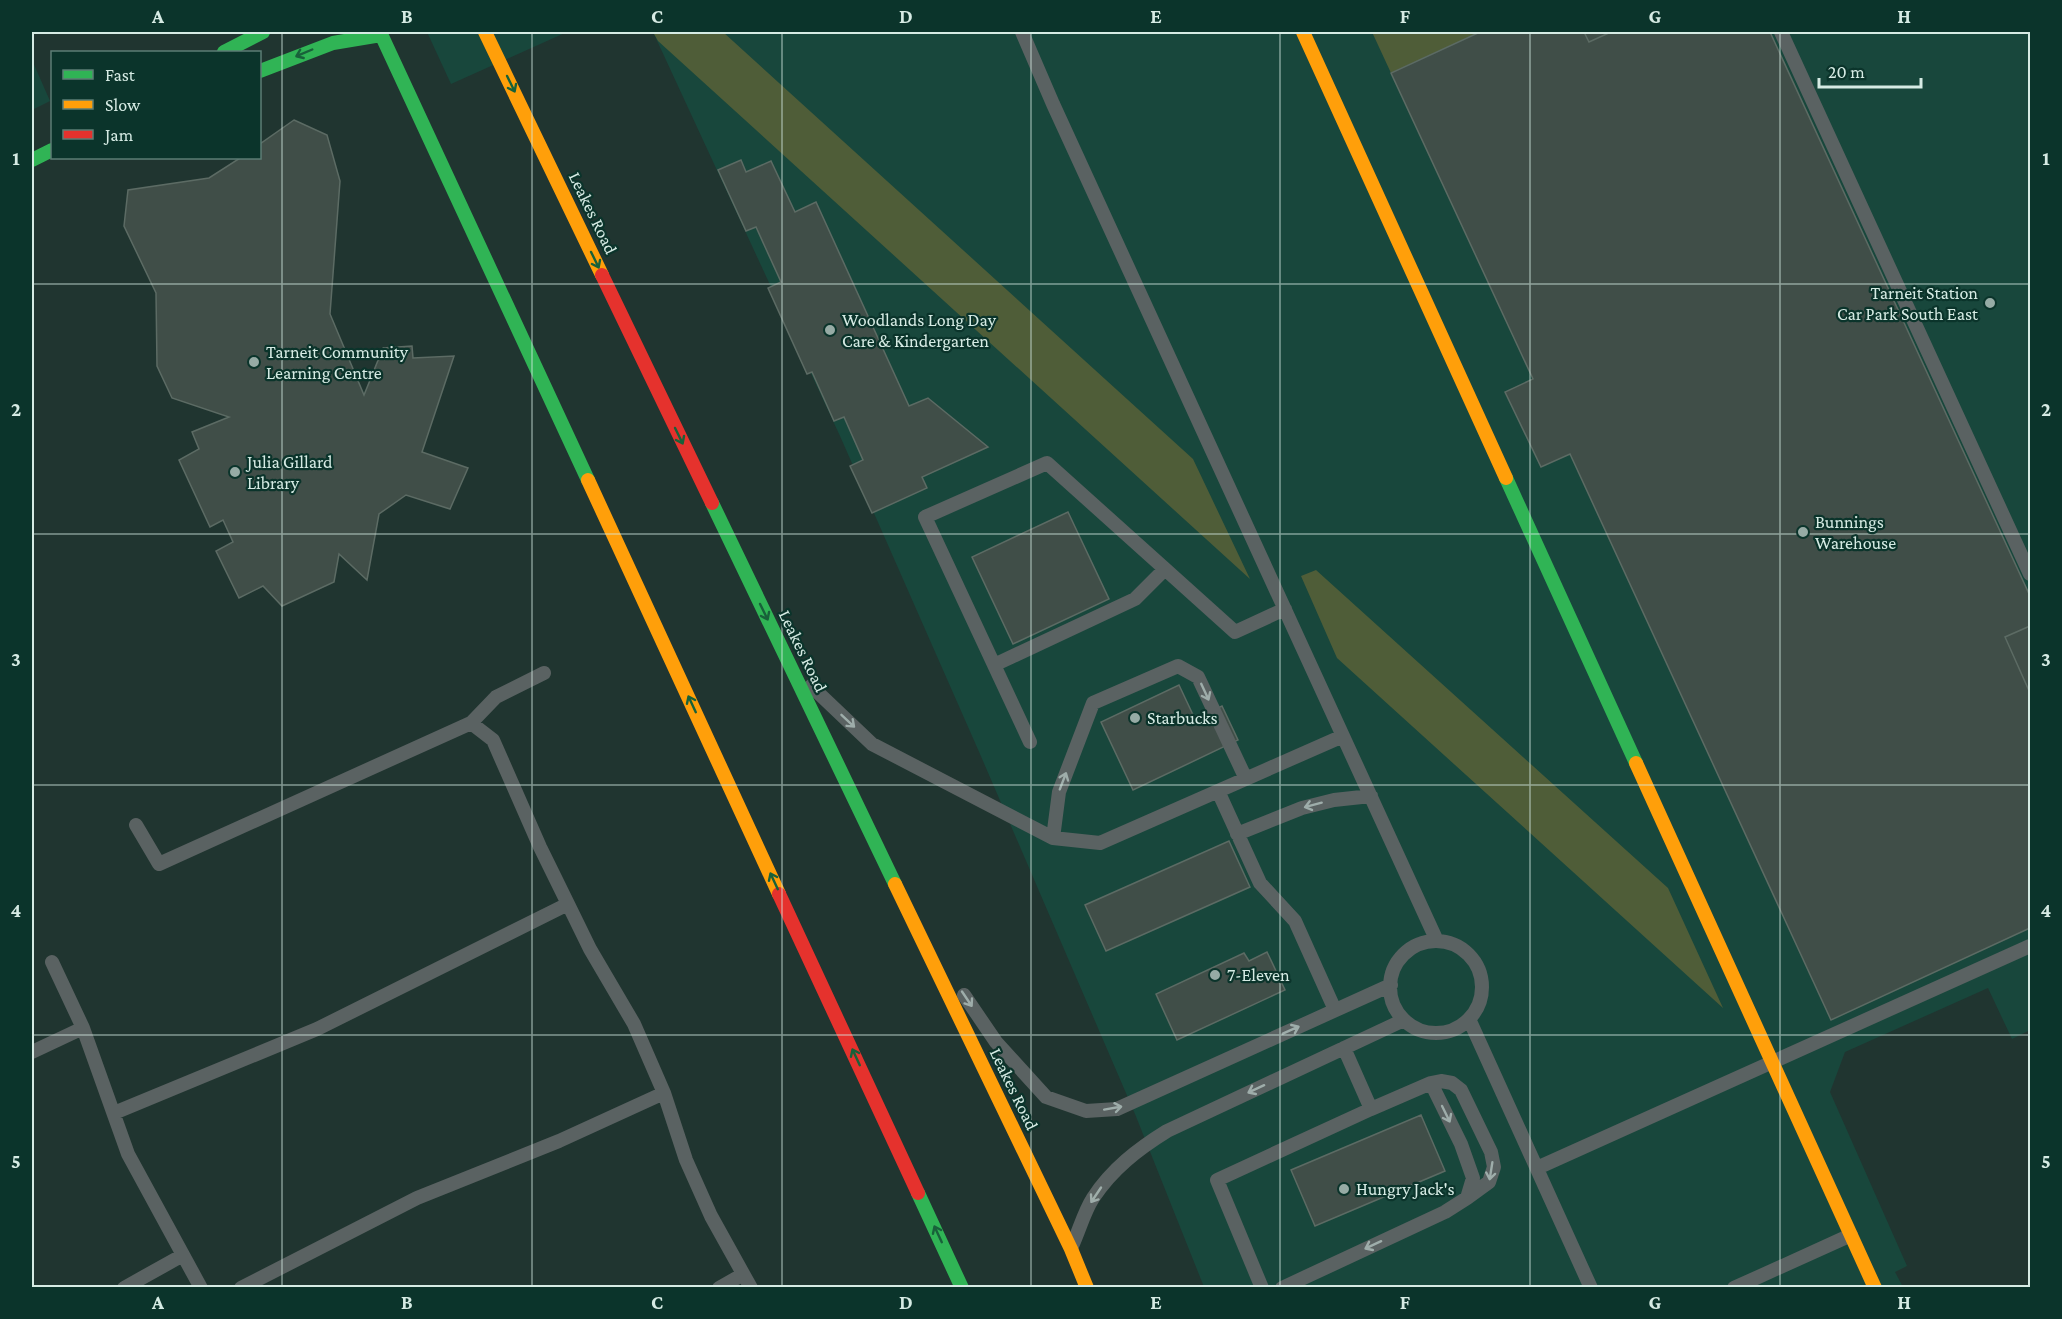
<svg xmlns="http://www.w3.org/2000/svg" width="2062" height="1319" viewBox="0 0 2062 1319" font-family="'Crimson Pro',serif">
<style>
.built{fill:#18473c}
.green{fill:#4f5d38}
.building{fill:#404e48;stroke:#5c6b64;stroke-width:1.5}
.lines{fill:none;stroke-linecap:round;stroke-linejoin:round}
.lane{stroke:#5a6262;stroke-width:14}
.fast{stroke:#30b455;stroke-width:14}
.slow{stroke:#ff9f0a;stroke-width:14}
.jam{stroke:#e5322d;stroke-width:14}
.oneway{stroke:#18613a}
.oneway2{stroke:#9eadaa}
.grid{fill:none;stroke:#d6ebe4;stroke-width:1.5;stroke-opacity:0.55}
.poi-dot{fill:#96aba5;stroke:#0b342b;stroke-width:2}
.labels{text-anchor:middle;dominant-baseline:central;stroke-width:4.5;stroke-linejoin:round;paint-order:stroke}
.street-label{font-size:18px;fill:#d6ebe4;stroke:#0b342b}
.poi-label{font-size:18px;fill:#d6ebe4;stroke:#0b342b;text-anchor:start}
.neatline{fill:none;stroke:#d6ebe4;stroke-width:2}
.grid-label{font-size:20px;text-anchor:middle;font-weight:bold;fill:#d6ebe4}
</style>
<rect width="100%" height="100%" fill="#203530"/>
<path class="built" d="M427,32h140l-116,52z
M653,32h1377v998l-18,9 -24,-51 -143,64 -15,40 77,174 -12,6 8,15h-699l-69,-173 -155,-360 -140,-318z
M32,60l18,41 -18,9z"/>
<path class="green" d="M653,32h70l470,427 57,120 -592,-538z
M1372,32h108l-89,41z
M1316,570l352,318 55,120 -386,-350 -36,-82z"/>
<path class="building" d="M1480,32h104l5,10 22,-10h159l260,564v30l-25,11 25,56v235l-199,92 -261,-566 -29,13 -36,-75 28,-13 -142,-306z
M1584,32h27l-22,10z
M294,120l33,15 13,46 -10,133 34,81 19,-47 29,-2 1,12 41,-2 -32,96 46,16 -18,41 -44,-14 -27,19 -12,66 -28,-26 -5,28 -52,24 -19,-20 -24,12 -23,-47 17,-9 -10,-22 -13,7 -31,-67 20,-11 -7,-17 37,-15 -57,-19 -15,-32 -1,-73 -32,-67 4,-36 81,-12 31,-20h20v-14z
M741,160l5,12 25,-11 24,51 21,-10 93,204 19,-8 60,49 -66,30 5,11 -55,25 -22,-47 13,-6 -19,-43 -10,4 -22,-49 -5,2 -39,-86 13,-6 -25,-55 -10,4 -28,-61z
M1068,512l41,87 -96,45 -41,-87z
M2030,626v67l-25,-56z
M1179,685l16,34 27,-13 16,34 -105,50 -32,-68z
M1229,841l21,46 -144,64 -21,-46z
M1267,952l18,38 -108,50 -21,-46 88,-41 5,8z
M1421,1115l24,56 -130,55 -24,-56z"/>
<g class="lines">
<path class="lane" d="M1022,32l31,72 384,837
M1781,32l249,542
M994,665l141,-66 30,-30 70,63 50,-23
M811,686l61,58 181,94 47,5 243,-107
M471,723l22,17 47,107 28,57 22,45 44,75 30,69 22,67 25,56 40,72
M1030,742l-105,-225 122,-54 118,106
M1218,791l42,92 35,38 40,89
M136,825l23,39 312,-141 25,-26 48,-24
M1237,834l65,-26 32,-8 37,-4
M1053,838l6,-46 34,-89 85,-37 20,11 48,102
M1390 987a46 46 0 1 1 92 0a46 46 0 1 1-92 0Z
M52,962l31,66 45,126 73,134
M964,995l32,47 50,55 40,14 31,-2 274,-124
M1469,1019l122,269
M32,1052l51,-24
M1431,1083l10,-2 11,2 9,7 30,62 3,15 -5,15 -22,16
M114,1113l203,-84 251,-125
M1537,1168l493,-222
M1072,1246c7,-15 12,-34 21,-48 19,-29 45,-49 74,-67l237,-111
M124,1288l59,-33
M241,1288l176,-90 142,-57 105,-48
M719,1288l23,-13
M1262,1288l-45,-108 154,-71 -27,-61
M1282,1288l163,-76 22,-14 6,-20 -12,-34 -30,-61 -60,26
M1734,1288l117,-53"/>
<path class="fast" d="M380,32l208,448
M224,52l39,-20
M260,71l73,-28 48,-8
M32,160l20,-10
M1506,478l130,285
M712,503l183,381
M918,1193l44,95"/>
<path class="slow" d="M485,32l117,243
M1303,32l203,446
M588,480l191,414
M1636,763l239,525
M895,884l176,365 16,39"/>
<path class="jam" d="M602,275l110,228
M779,894l139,299"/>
</g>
<defs><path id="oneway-shaft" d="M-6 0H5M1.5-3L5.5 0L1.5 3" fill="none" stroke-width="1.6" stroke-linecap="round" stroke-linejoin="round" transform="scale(1.5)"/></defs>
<g class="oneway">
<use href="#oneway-shaft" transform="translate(304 53) rotate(157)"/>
<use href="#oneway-shaft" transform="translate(511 84) rotate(64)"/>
<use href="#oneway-shaft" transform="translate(595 260) rotate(64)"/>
<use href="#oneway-shaft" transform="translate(679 436) rotate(64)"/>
<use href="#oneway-shaft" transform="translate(764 612) rotate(64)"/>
<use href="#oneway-shaft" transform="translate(692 704) rotate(-115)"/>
<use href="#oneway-shaft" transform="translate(774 881) rotate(-115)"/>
<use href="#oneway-shaft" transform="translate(856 1057) rotate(-115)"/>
<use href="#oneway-shaft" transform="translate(938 1234) rotate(-115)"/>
</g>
<g class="oneway2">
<use href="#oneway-shaft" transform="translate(1205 692) rotate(65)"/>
<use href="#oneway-shaft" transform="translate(848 721) rotate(43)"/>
<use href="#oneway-shaft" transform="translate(1063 781) rotate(-69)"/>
<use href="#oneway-shaft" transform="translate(1313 805) rotate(165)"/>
<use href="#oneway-shaft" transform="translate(967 999) rotate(56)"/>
<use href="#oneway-shaft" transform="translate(1291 1030) rotate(-24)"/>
<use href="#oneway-shaft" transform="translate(1256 1089) rotate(155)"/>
<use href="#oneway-shaft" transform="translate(1113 1108) rotate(-10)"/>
<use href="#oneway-shaft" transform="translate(1446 1114) rotate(64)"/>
<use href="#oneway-shaft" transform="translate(1491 1171) rotate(99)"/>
<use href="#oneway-shaft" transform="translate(1096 1195) rotate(124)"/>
<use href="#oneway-shaft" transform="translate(1373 1245) rotate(155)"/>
</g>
<path class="grid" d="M282,32v1256M532,32v1256M782,32v1256M1031,32v1256M1280,32v1256M1530,32v1256M1780,32v1256M32,284h1998M32,534h1998M32,785h1998M32,1035h1998"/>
<g class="poi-dot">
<circle cx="1990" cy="303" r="6"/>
<circle cx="830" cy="330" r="6"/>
<circle cx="254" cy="362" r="6"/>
<circle cx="235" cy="472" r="6"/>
<circle cx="1803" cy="532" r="6"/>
<circle cx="1135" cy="718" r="6"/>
<circle cx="1215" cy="975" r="6"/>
<circle cx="1344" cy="1189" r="6"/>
</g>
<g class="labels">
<g class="street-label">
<text transform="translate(593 213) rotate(64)">Leakes Road</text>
<text transform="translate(803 651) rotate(64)">Leakes Road</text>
<text transform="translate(1014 1089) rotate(64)">Leakes Road</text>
</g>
<g class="poi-label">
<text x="1978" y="293" text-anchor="end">Tarneit Station<tspan x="1978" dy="21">Car Park South East</tspan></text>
<text x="842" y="320">Woodlands Long Day<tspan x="842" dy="21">Care &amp; Kindergarten</tspan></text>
<text x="266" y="352">Tarneit Community<tspan x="266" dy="21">Learning Centre</tspan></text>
<text x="247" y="462">Julia Gillard<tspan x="247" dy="21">Library</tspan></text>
<text x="1815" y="522">Bunnings<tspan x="1815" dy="21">Warehouse</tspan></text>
<text x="1147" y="718">Starbucks</text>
<text x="1227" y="975">7-Eleven</text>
<text x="1356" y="1189">Hungry Jack's</text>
</g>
</g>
<rect width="2062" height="1319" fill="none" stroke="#0b342b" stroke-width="66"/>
<rect x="51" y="51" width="210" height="108" fill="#0b342b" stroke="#5c7d75" stroke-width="1.5"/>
<rect x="63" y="70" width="30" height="9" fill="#30b455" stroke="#5c7d75" stroke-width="1.5"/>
<text x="105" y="81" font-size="18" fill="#d6ebe4">Fast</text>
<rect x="63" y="100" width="30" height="9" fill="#ff9f0a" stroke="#5c7d75" stroke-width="1.5"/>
<text x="105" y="111" font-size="18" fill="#d6ebe4">Slow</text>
<rect x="63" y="130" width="30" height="9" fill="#e5322d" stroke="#5c7d75" stroke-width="1.5"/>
<text x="105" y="141" font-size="18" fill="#d6ebe4">Jam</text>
<path d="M1819 78v9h102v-9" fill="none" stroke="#d6ebe4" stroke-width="3"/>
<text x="1828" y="78" font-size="18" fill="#d6ebe4" stroke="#0b342b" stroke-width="4.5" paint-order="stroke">20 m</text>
<rect x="33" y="33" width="1996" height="1253" class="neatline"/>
<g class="grid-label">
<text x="158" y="23">A</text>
<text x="407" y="23">B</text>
<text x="657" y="23">C</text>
<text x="906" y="23">D</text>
<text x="1156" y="23">E</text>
<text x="1405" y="23">F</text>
<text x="1655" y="23">G</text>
<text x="1904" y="23">H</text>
<text x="16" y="165">1</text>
<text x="2046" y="165">1</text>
<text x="16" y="416">2</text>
<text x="2046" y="416">2</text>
<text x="16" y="666">3</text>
<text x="2046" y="666">3</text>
<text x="16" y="917">4</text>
<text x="2046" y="917">4</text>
<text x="16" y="1168">5</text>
<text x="2046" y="1168">5</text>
<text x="158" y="1309">A</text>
<text x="407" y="1309">B</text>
<text x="657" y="1309">C</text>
<text x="906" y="1309">D</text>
<text x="1156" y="1309">E</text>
<text x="1405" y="1309">F</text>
<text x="1655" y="1309">G</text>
<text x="1904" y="1309">H</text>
</g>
</svg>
